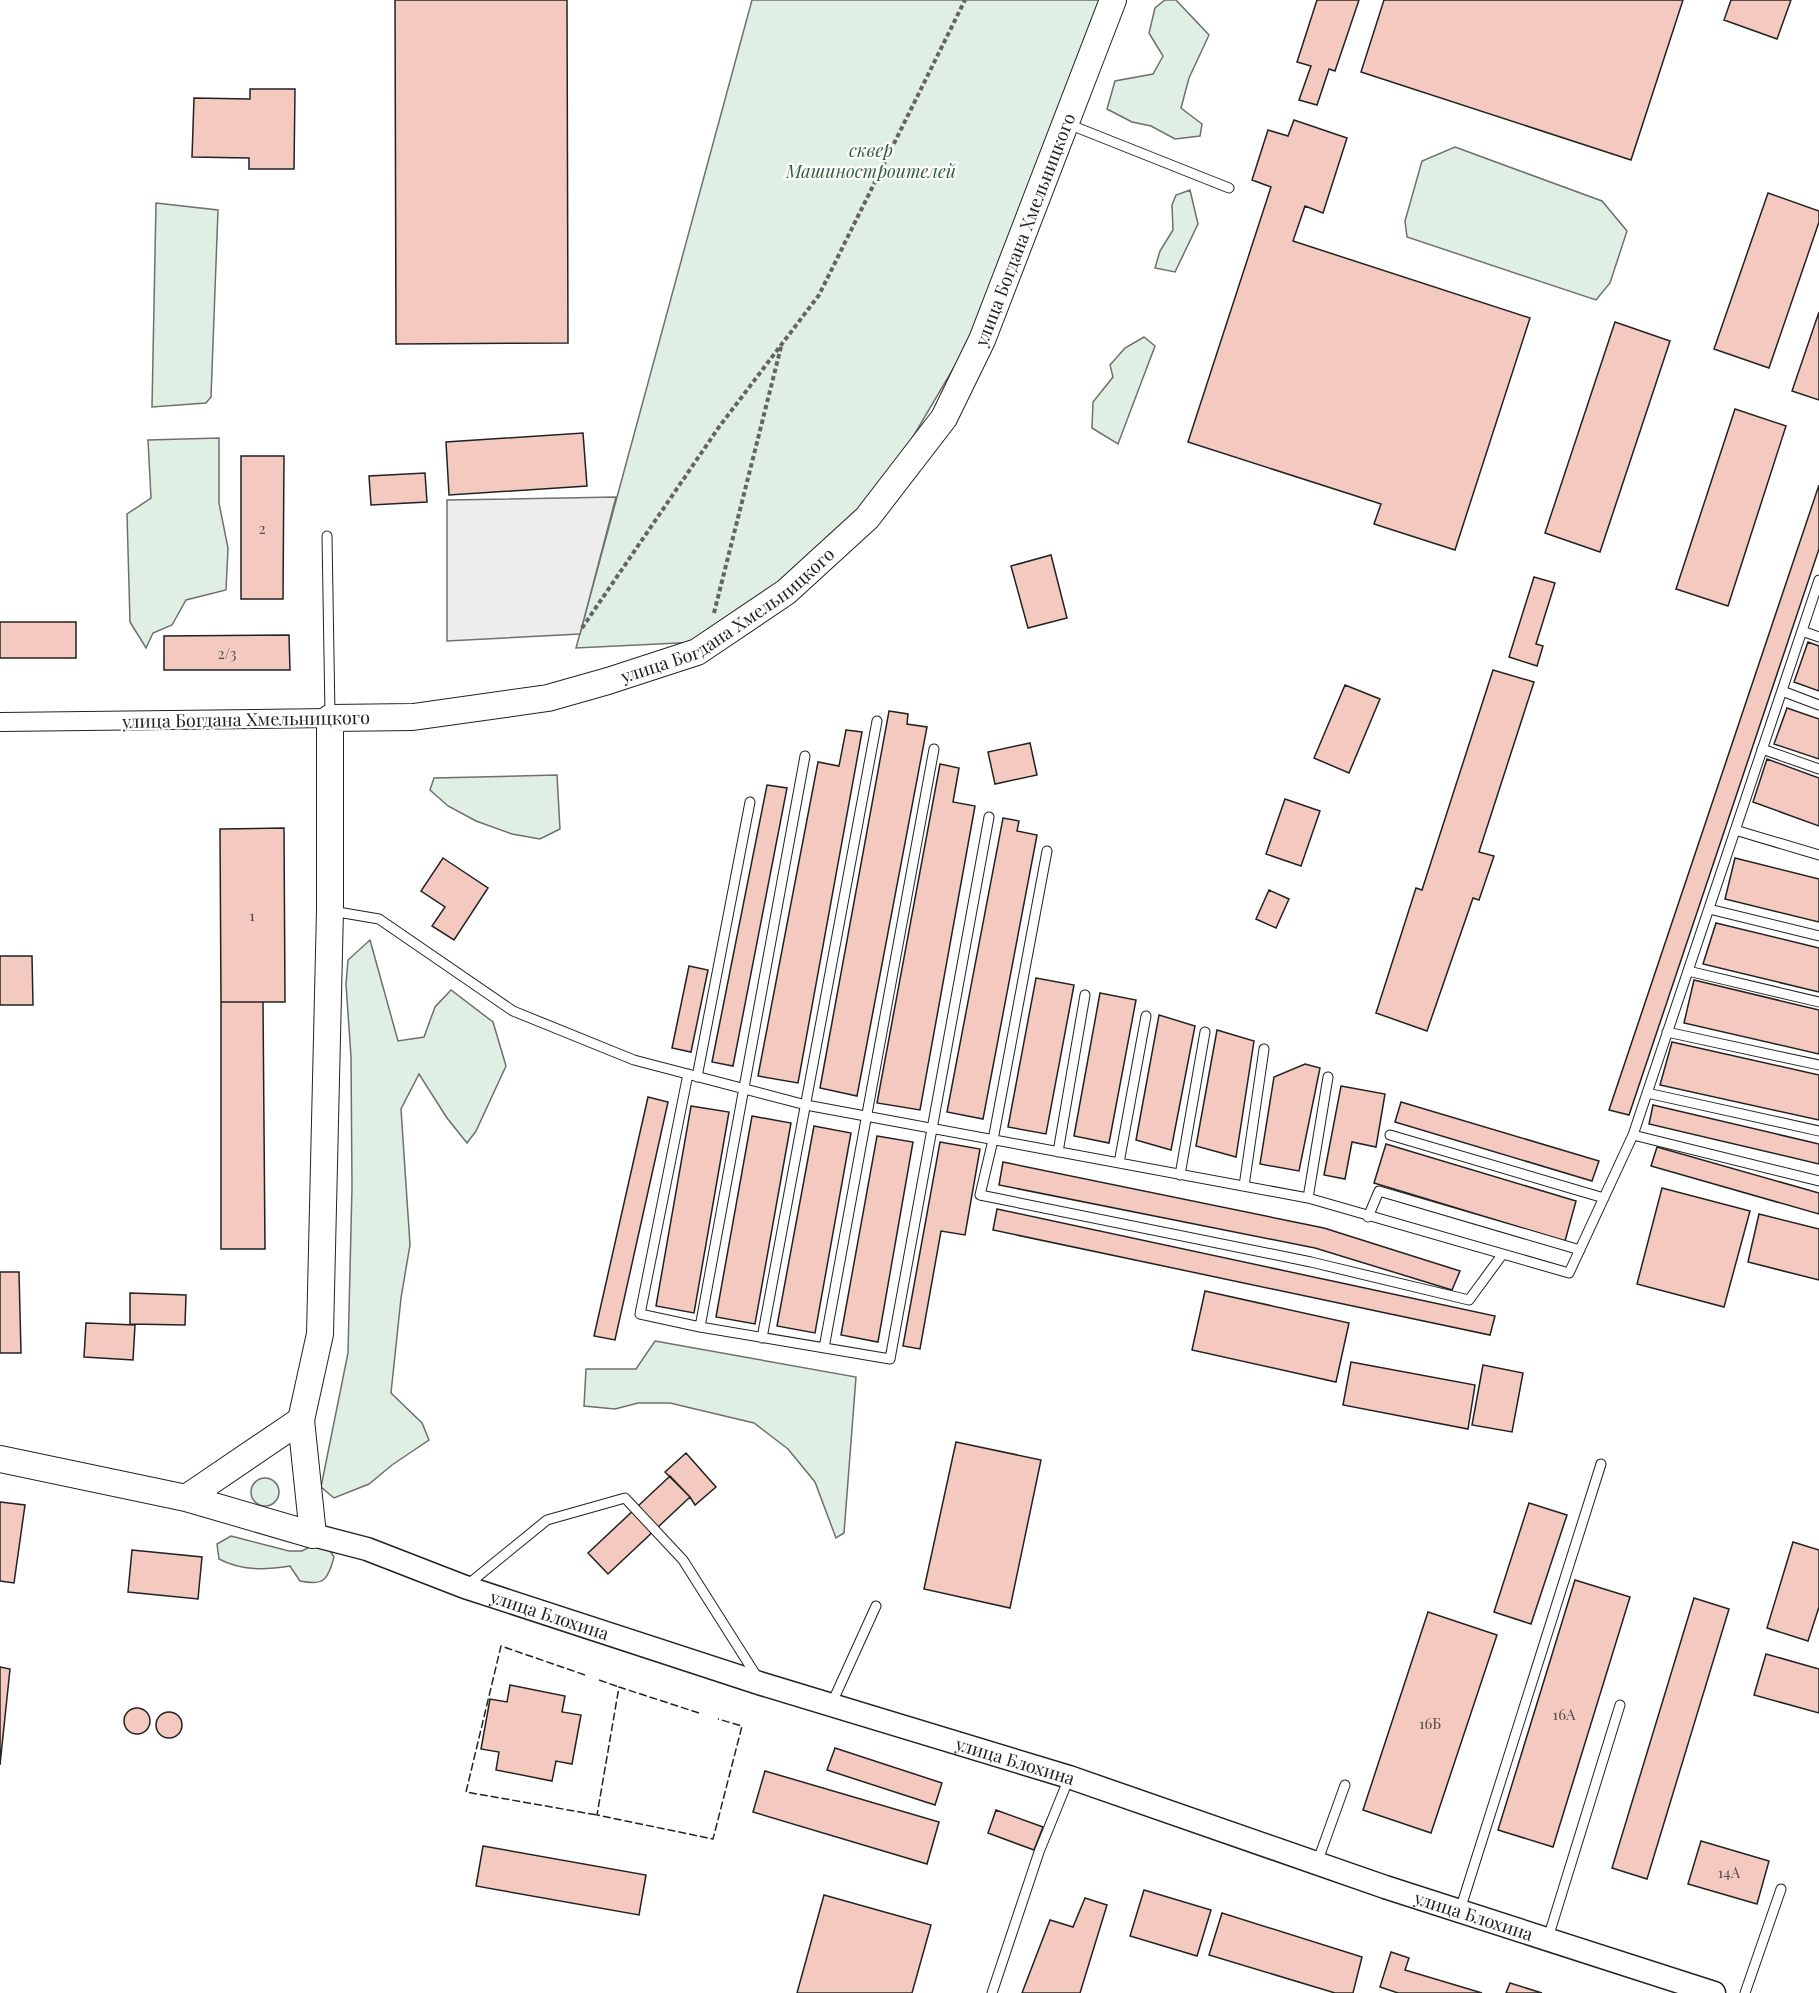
<svg xmlns="http://www.w3.org/2000/svg" width="1819" height="1993" viewBox="0 0 1819 1993" font-family="'Playfair Display',serif">
<style>
.green{fill:#e0efe3;stroke:#6f6f6f;stroke-width:1.5}
.parking{fill:#ededed;stroke:#6f6f6f;stroke-width:1.5}
.building{fill:#f3c9c0;stroke:#222;stroke-width:1.5}
.lines{fill:none;stroke-linecap:round;stroke-linejoin:round}
.service-casing{stroke:#222;stroke-width:11}
.minor-casing{stroke:#222;stroke-width:20}
.tertiary-casing{stroke:#222;stroke-width:25}
.secondary-casing{stroke:#222;stroke-width:28}
.path{stroke:#646464;stroke-width:4;stroke-dasharray:4.5 3;stroke-linecap:butt}
.service{stroke:#fff;stroke-width:9}
.minor{stroke:#fff;stroke-width:18}
.tertiary{stroke:#fff;stroke-width:22}
.secondary{stroke:#fff;stroke-width:26}
.fence{stroke:#222;stroke-width:1.5;stroke-dasharray:8 3;stroke-linecap:butt}
.labels{text-anchor:middle;dominant-baseline:central;stroke-width:4.5;stroke-linejoin:round;paint-order:stroke}
.number-label{font-size:15px;fill:#564c4a}
.park-label{font-size:18px;font-style:italic;fill:#2f5e38;stroke:#fff}
.street-label{font-size:18px;fill:#222;stroke:#fff}
</style>
<rect width="100%" height="100%" fill="#fff"/>
<path class="green" d="M752,0h351l-134,342 -78,132 -64,71 -128,97 -123,6z
M1165,0h11l33,35 -20,43 -8,30 21,16 -2,12 -25,3 -24,-13 -19,-4 -25,-13 8,-28 38,-7 10,-18 -14,-23 6,-25z
M1455,147l147,54 25,30 -17,52 -14,17 -189,-63 -2,-16 17,-60z
M1190,190l8,34 -23,48 -20,-4 5,-17 13,-21 -1,-25 4,-10z
M156,203l62,7 -7,187 -5,6 -54,4z
M1144,337l11,9 -37,98 -26,-16 1,-26 20,-25 -3,-12 15,-17z
M219,438v65l9,45 -2,42 -40,10 -14,25 -19,8 -7,15 -16,-26 -3,-108 24,-16 -3,-58z
M557,775l3,54 -20,10 -28,-5 -36,-13 -28,-15 -18,-16 4,-12z
M370,940l28,101 26,-4 11,-30 16,-17 42,32 13,44 -30,65 -9,12 -20,-25 -28,-44 -18,35 9,136 -9,53 -10,95 31,30 7,17 -37,25 -23,19 -35,14 -13,-11 27,-134 4,-166 -1,-130 -5,-73 2,-24z
M655,1341l201,36 -12,156 -8,5 -21,-56 -27,-33 -34,-26 -84,-20h-32l-23,6 -31,-3 2,-37h50z
M251 1492a14 14 0 1 1 28 0a14 14 0 1 1-28 0Z
M231,1536l58,15h13l13,-7 13,4 6,9c-6,23 -10,29 -34,24l-10,-15c-25,4 -48,5 -71,-7l-2,-15z"/>
<path class="parking" d="M616,497l-36,137 -133,7v-141z"/>
<path class="building" d="M395,0h172l1,343 -172,1z
M1317,0h42l-24,71 -6,-2 -12,36 -18,-5 12,-34 -14,-4z
M1384,0h299l-52,160 -270,-88z
M1731,0h60l-14,39 -53,-19z
M250,89h45l-1,80h-45v-11l-57,-1 2,-59 56,1z
M1294,120l53,18 -24,75 -18,-7 -12,35 237,77 -75,232 -81,-26 7,-20 -193,-62 83,-255 -19,-7 16,-50 20,6z
M1768,193l51,18v11l-50,146 -55,-19z
M1819,312v88l-27,-9z
M1615,322l55,19 -70,211 -55,-19z
M1735,409l51,17 -58,180 -52,-17z
M583,433l4,53 -138,9 -3,-53z
M241,456h43l-1,143h-42z
M425,473l2,29 -56,3 -2,-29z
M1819,485v64l-190,566 -20,-5z
M1051,555l16,63 -39,10 -17,-62z
M1534,577l21,6 -19,61 7,2 -6,20 -28,-9z
M0,622h76v36h-76z
M289,635l1,35h-126v-34z
M1808,642l11,4v45l-25,-9z
M1493,670l41,12 -55,170 15,4 -15,44 -6,-2 -46,133 -51,-18 40,-125 6,2z
M1345,685l35,14 -31,74 -35,-15z
M1787,708l32,11v40l-45,-15z
M889,711l19,3 -1,10 20,3 -70,369 -37,-8z
M846,730l16,2 -64,351 -40,-7 60,-314 21,4z
M1030,743l7,32 -42,9 -7,-32z
M1767,759l52,19v48l-66,-24z
M940,764l19,4 -6,34 22,4 -55,304 -43,-7z
M767,785l20,3 -54,278 -21,-4z
M1285,799l35,12 -19,55 -35,-12z
M1003,818l16,3 -2,10 20,4 -54,284 -36,-7z
M284,828l1,174h-64l-1,-173z
M443,858l45,30 -34,52 -22,-14 13,-19 -24,-16z
M1735,858l84,21v43l-94,-23z
M1269,890l20,9 -13,29 -20,-9z
M1716,923l103,25v44l-116,-28z
M0,956h32l1,49h-33z
M689,966l19,4 -17,82 -19,-4z
M1036,978l38,7 -28,149 -38,-7z
M1694,980l125,30v44l-135,-31z
M1100,993l36,7 -27,143 -35,-7z
M221,1002h42l2,247h-44z
M1159,1015l36,11 -24,124 -35,-10z
M1217,1030l37,11 -18,116 -40,-11z
M1672,1042l147,33v45l-159,-35z
M1305,1064l15,4 -21,103 -39,-7 14,-87z
M1341,1086l44,8 -9,53 -24,-5 -7,37 -21,-4z
M648,1097l20,5 -53,238 -21,-4z
M1401,1102l198,59 -7,20 -197,-59z
M1653,1105l166,39v20l-170,-40z
M691,1106l38,6 -35,201 -38,-7z
M752,1116l39,7 -36,201 -39,-7z
M814,1126l37,7 -36,200 -38,-7z
M877,1136l36,6 -35,200 -37,-7z
M940,1142l40,7 -15,86 -24,-4 -21,118 -17,-3z
M1386,1144l190,57 -11,40 -191,-58z
M1657,1147l162,46v21l-168,-48z
M1003,1162l321,66 136,43 -8,19 -137,-42 -316,-63z
M1662,1188l88,23 -26,96 -87,-23z
M997,1209l340,73 158,34 -5,19 -497,-105z
M1759,1214l60,15v51l-71,-18z
M0,1272h19l2,81h-21z
M1205,1291l144,32 -13,59 -144,-32z
M130,1293l56,2 -1,30 -55,-1z
M86,1323l49,2 -2,35 -49,-3z
M1351,1362l124,23 -7,44 -125,-24z
M1483,1365l40,8 -11,59 -40,-7z
M956,1442l85,18 -31,148 -86,-19z
M686,1453l30,34 -21,18 -5,-8 -25,-25z
M670,1476l20,21 -82,77 -20,-21z
M0,1502l25,3 -11,78 -14,-2z
M1529,1503l38,12 -36,109 -37,-12z
M1793,1542l26,8v57l-11,34 -41,-13z
M132,1550l70,7 -4,42 -70,-7z
M1575,1580l55,17 -77,250 -55,-17z
M1694,1598l35,11 -82,270 -35,-11z
M1428,1612l69,23 -66,198 -68,-23z
M1766,1654l53,15v44l-65,-18z
M0,1667l10,2 -10,96z
M510,1685l55,11 -3,16 19,3 -9,49 -16,-3 -4,20 -56,-11 3,-18 -18,-3 9,-50 17,3z
M124 1721a13 13 0 1 1 26 0a13 13 0 1 1-26 0Z
M156 1725a13 13 0 1 1 26 0a13 13 0 1 1-26 0Z
M835,1748l107,35 -7,22 -108,-35z
M765,1771l174,51 -12,42 -174,-52z
M996,1810l47,17 -9,23 -46,-17z
M1701,1841l68,20 -12,43 -69,-20z
M483,1846l163,29 -7,40 -163,-29z
M1144,1890l67,20 -14,46 -67,-20z
M824,1895l107,30 -19,68h-115z
M1085,1898l22,7 -27,88h-58l28,-73 23,7z
M1222,1913l140,44 -9,36h-18l-126,-38z
M1391,1952l18,6 -4,12 77,23h-84l-18,-6z
M1510,1983l32,10h-36z"/>
<g class="lines">
<g class="service-casing">
<path id="service" d="M1068,124l161,64
M327,536l3,179
M1802,631l17,6
M1782,691l37,14
M1762,749l57,20
M1735,830l84,25
M1047,851l-54,289 -13,55 331,67 158,38 33,-45
M1709,909l110,27
M332,911l47,8 134,92 121,49 172,45 502,93 261,75 64,-138 186,-555
M1688,971l131,31
M1667,1032l152,33
M688,1074l-48,240 60,13 105,-571
M697,1077l53,-275
M1647,1093l172,38
M1390,1135l214,63
M1633,1135l186,46
M1058,1152l27,-157
M1119,1163l27,-147
M1180,1175l25,-143
M1244,1186l20,-137
M1308,1198l20,-121
M1368,1217l11,-26 201,59
M700,1327l190,32 99,-542
M762,1338l115,-617
M824,1348l110,-599
M466,1586l81,-66 78,-22 58,62 76,120
M831,1705l45,-99
M1317,1863l28,-78
M1460,1910l141,-446
M1548,1938l72,-233
M992,1993l47,-141 30,-74
M1745,1993l36,-104"/>
</g>
<g class="minor-casing">
<path id="minor" d="M0,722l330,-4"/>
</g>
<g class="tertiary-casing">
<g id="tertiary">
<path id="s1" d="M313,1535l54,14 98,38 297,97 307,93 316,110 329,106"/>
</g>
</g>
<g class="secondary-casing">
<g id="secondary">
<path id="s2" d="M301,1420l19,-86 10,-424v-192l83,-1 135,-19 60,-17 89,-29 89,-60 81,-74 77,-100 38,-78 131,-340"/>
<path d="M0,1459l186,39 127,37 -12,-115 -115,78"/>
</g>
</g>
<path class="path" d="M714,613l67,-266
M582,628l137,-201 100,-132 146,-295"/>
<use href="#service" class="service"/>
<use href="#minor" class="minor"/>
<use href="#tertiary" class="tertiary"/>
<use href="#secondary" class="secondary"/>
<path class="fence" d="M585,1675l-84,-29 -35,146 131,23
M599,1680l20,7
M699,1713l-80,-26 -22,128 116,24 29,-113 -24,-7"/>
</g>
<g class="labels">
<g class="number-label">
<text x="262" y="528">2</text>
<text x="227" y="653">2/3</text>
<text x="252" y="915">1</text>
<text x="1564" y="1714">16А</text>
<text x="1430" y="1723">16Б</text>
<text x="1729" y="1872">14А</text>
</g>
<g class="park-label">
<text x="871" y="150">сквер<tspan x="871" dy="21">Машиностроителей</tspan></text>
</g>
<g class="street-label">
<text stroke="none"><textPath href="#s2" startOffset="1628">улица Богдана Хмельницкого</textPath></text>
<text stroke="none"><textPath href="#s2" startOffset="1124">улица Богдана Хмельницкого</textPath></text>
<text transform="translate(246 719) rotate(-1)">улица Богдана Хмельницкого</text>
<text stroke="none"><textPath href="#s1" startOffset="250">улица Блохина</textPath></text>
<text stroke="none"><textPath href="#s1" startOffset="738">улица Блохина</textPath></text>
<text stroke="none"><textPath href="#s1" startOffset="1222">улица Блохина</textPath></text>
</g>
</g>
</svg>
